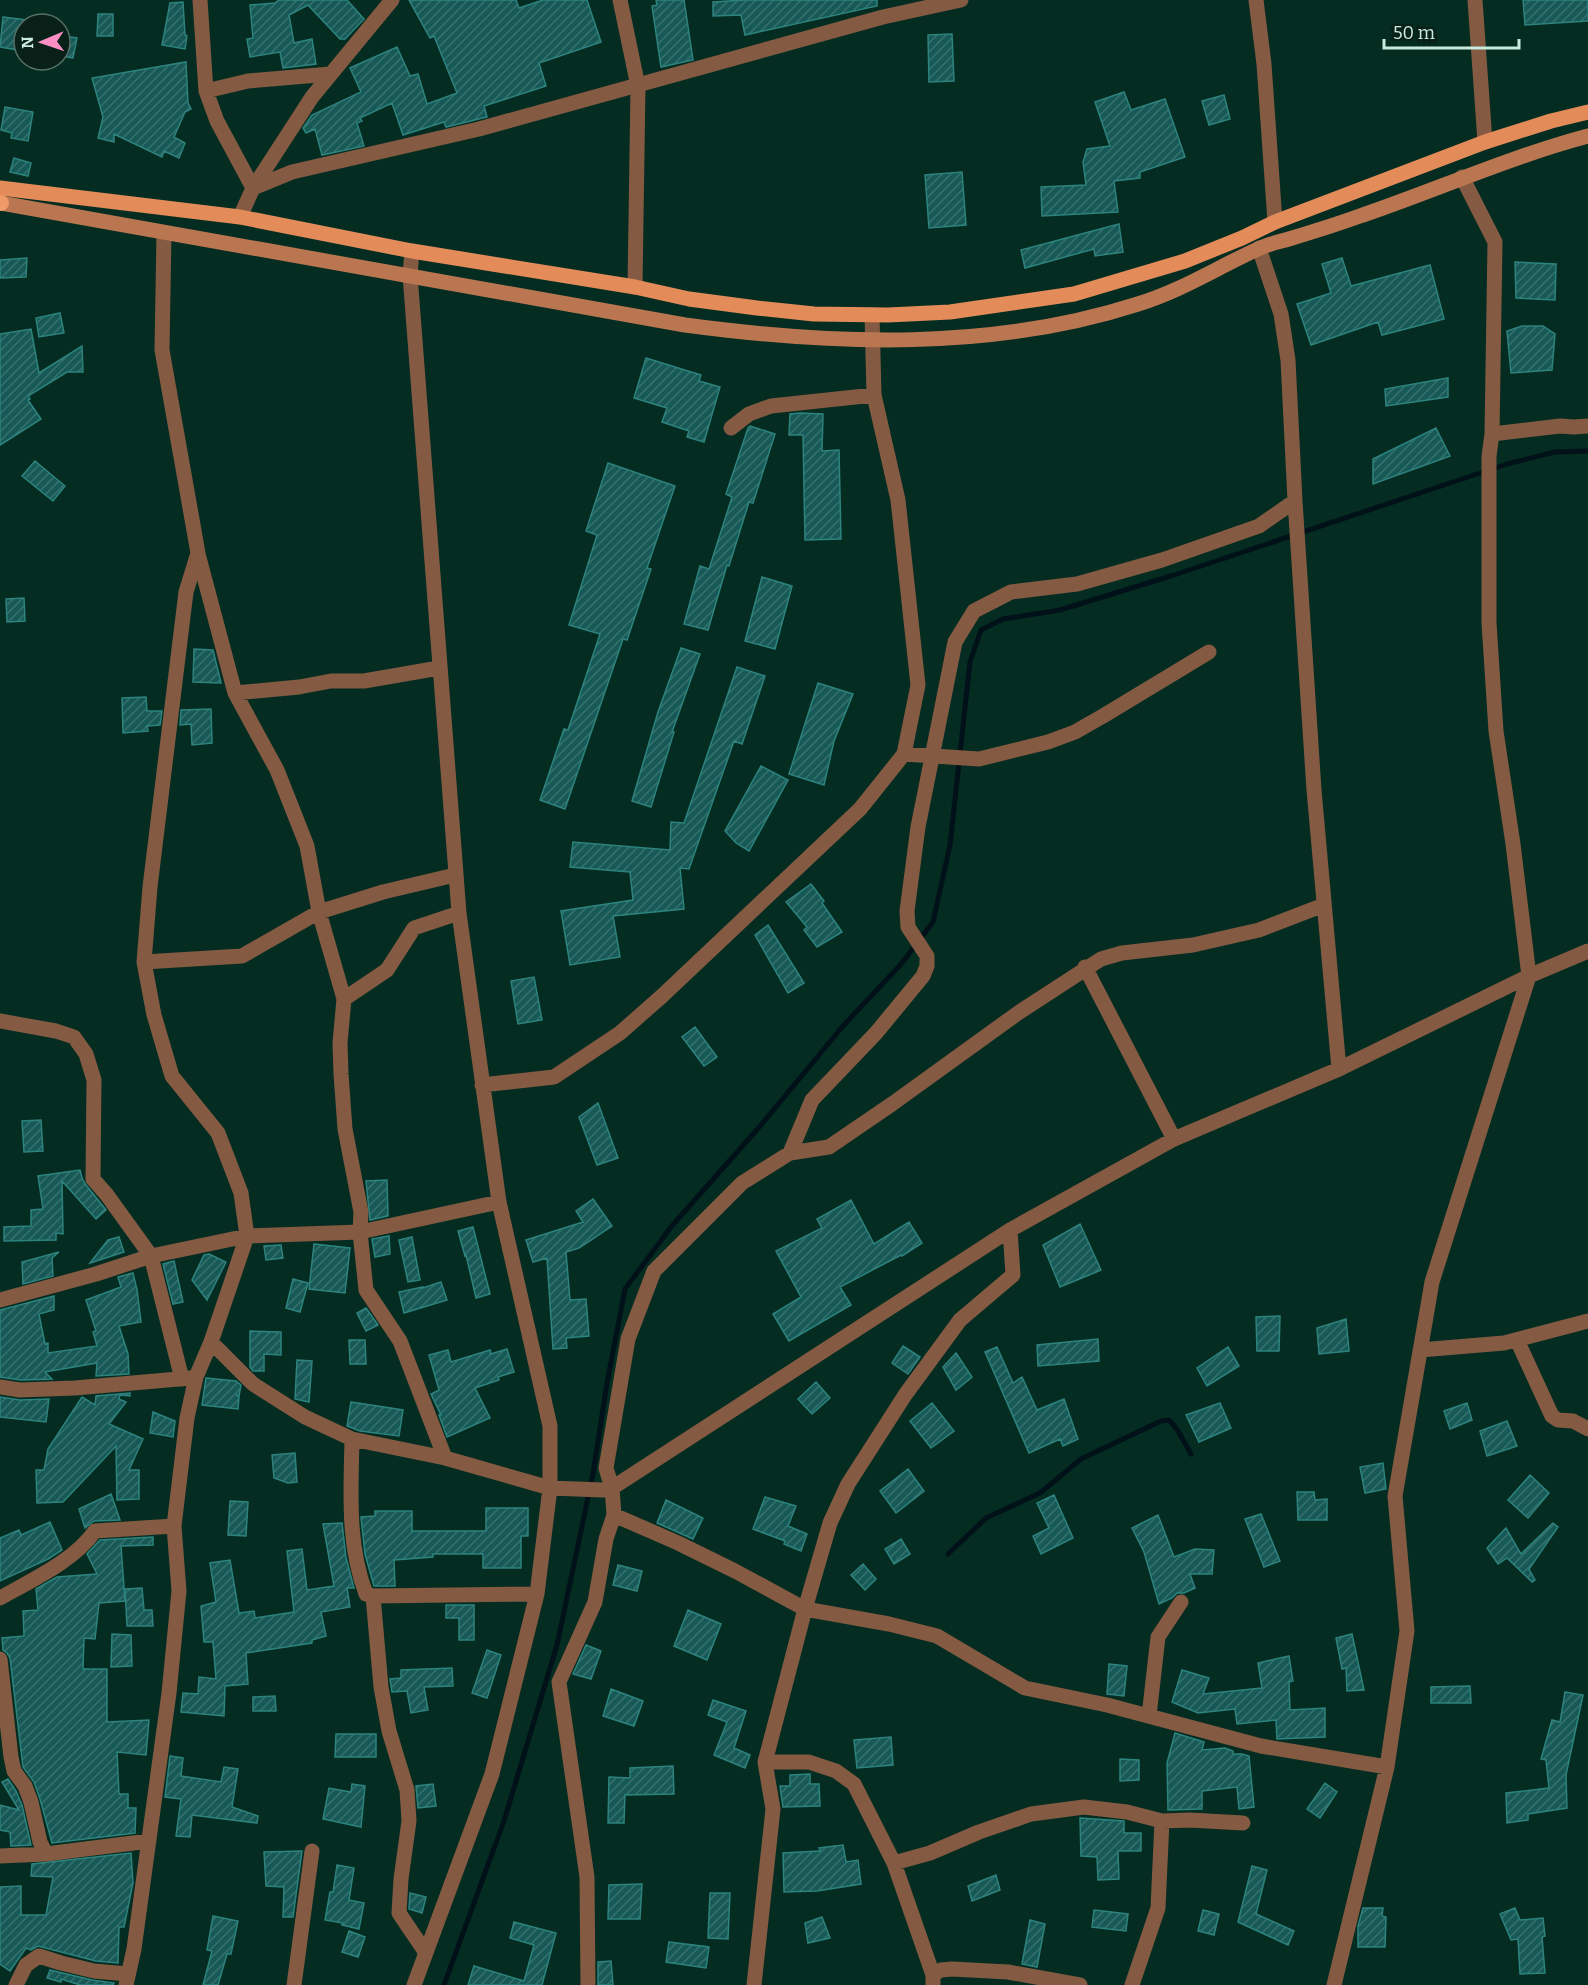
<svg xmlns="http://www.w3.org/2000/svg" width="1588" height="1985" viewBox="0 0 1588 1985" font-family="Bitter,serif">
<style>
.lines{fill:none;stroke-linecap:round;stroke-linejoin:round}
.stream{stroke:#011119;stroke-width:5}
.building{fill:url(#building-hatch);stroke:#2d837e;stroke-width:1.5}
.minor{stroke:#845a42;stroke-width:15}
.tertiary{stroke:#845a42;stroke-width:15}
.secondary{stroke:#ba7650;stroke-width:15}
.primary{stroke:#e38c5a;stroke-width:15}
.trunk{stroke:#ef9a69;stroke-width:16}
</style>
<defs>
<pattern id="building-hatch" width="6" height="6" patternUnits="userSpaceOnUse" patternTransform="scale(1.5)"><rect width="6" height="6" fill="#175956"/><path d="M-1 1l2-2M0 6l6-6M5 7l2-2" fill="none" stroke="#37716e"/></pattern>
</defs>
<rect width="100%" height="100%" fill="#042c21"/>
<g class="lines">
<path class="stream" d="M948,1554l38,-36 54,-25 41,-34 80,-38 8,-1 8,9 14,25
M444,1985l60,-164 53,-176 36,-171 14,-91 18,-94 46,-62 90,-102 82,-99 59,-63 31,-41 17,-77 20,-183 11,-32 22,-11 57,-9 114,-35 333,-111 48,-12 33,-1"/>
</g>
<path class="building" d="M279,0h68l17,19 -19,20h-5l-32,-34 -19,10 5,28 18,-4 4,25 -33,4 -3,-16 -30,5 -3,-18 6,-1 -3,-33 25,-2z
M409,0h107l3,8 24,-8h44l14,42 -62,21 7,23 -62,20 3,11 -41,10 -2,-5 -41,13 -11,-32 -32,15 2,3 -5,2 7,23 -42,9 -7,-26 -9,4 -3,-5 9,-13 49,-23 -11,-24 47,-21 13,29 8,-2 9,30 30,-11 -23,-57 -4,2z
M656,0h28l9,60 -32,7 -9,-61 5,-1z
M744,0h133v6l-132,29 -4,-20 -28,1v-14z
M1523,0h65v21l-63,4z
M183,2l2,33 2,1 -2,13 -23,-4 8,-42z
M98,14h15v22h-16z
M3,17l32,4 -4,3h-7v4l-2,1 2,1v21l-24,-4z
M952,34l2,47 -25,1 -1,-47z
M63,36l14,2 -4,20 -13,-2z
M186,62l2,41 3,6 -6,3 -11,25 11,6 -6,15 -15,-7 -2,6 -48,-23v8l-16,-4 5,-21 -11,-39z
M1124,92l7,18 34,-11 20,58 -45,15v6l-26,3 4,31 -76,4 -1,-29 45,-2 -3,-23 4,-13 23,-3 -15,-44z
M1224,95l6,24 -21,6 -7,-24z
M5,107l28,5 -5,29 -17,-3 1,-5 -11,-3z
M14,158l17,5 -3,13 -18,-4z
M962,172l4,53 -37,3 -4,-53z
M1119,224l4,28 -28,4 -1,-7 -69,19 -4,-18z
M27,258l-1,19 -26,1v-18z
M1342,258l9,28 79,-21 14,54 -62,16 -4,-13 -67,23 -14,-41 34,-11 -9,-29z
M1515,262l41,2 -1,36 -39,-2z
M60,313l4,20 -25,4 -3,-19z
M1522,326h21l12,8 -3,36 -41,3 -4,-42z
M31,329l8,44 43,-27 1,26h-16l-39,24 2,3 -2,1 13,19 -41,26v-111z
M646,358l55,17 -2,6 21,6 -16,55 -17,-5 2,-6 -27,-9 5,-14 -33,-10z
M1448,378v19l-62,9 -1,-17z
M800,413l23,1 -1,37 17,-1 2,89 -36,1 -2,-105h-14l1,-21z
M750,426l25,8 -22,69 -4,-1 -20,64 -2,-1 -19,65 -24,-6 16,-58 9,3 23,-72 -6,-3 22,-66z
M1436,428l14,28 -77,28v-25z
M35,461l30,25 -12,15 -31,-25z
M608,463l67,23 -28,82 4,1 -24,71 -4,-1 -58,170 -25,-9 24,-71 4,1 32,-96 -31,-9 28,-90 -11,-4z
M762,577l30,9 -17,63 -30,-8z
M24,598l1,23 -18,1 -1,-23z
M681,648l19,6 -28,78h2l-23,75 -19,-6 26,-89z
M194,649l19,1 8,33 -28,-1z
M737,667l28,9 -23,68 -8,-3 -45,128 -9,-1 4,41 -71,7 7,41 -50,8 -9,-54 72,-11 -3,-28 -60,-5 3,-25 97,8 1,-28 13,1z
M818,683l35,11 -19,47 -10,44 -35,-11z
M146,697l1,14h15l-2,14 -13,1 1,5 -25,2 -1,-35z
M211,709l1,34 -20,2 -1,-21 -11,1 1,-15z
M761,766l27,14 -39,71 -13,-8 -11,-12z
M811,884l13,17 -2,2 20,29 -25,15 -13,-17 3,-3 -21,-25z
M768,925l36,58 -16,10 -33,-58z
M534,977l8,43 -24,4 -7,-43z
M695,1027l22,30 -13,9 -22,-29z
M598,1103l20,55 -21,7 -18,-48z
M41,1120l2,31 -19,1 -2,-31z
M80,1170l2,8 4,7 20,25 -10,9 -34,-38 1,53 -7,-1v7l-52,1v-14l27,-1v-16l12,-1 -5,-33z
M387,1180l1,36 -18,4 -4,-39z
M593,1199l19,27 -33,22 -13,4 4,48 16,-1 3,37 -23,2 1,10 -14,1 -6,-91 -14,4 -7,-22 57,-18 -7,-11z
M851,1200l23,44 35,-22 13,21 -20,13 -1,-1 -61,32 11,18 -62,36 -16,-27 28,-17 -25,-46 46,-23 -5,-9z
M1080,1224l21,46 -41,17 -17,-42z
M473,1227l17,67 -14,4 -10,-43 -1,1 -7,-25z
M389,1236l1,18 -15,3 -3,-18z
M119,1237l5,15 -34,11 18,-23z
M412,1237l8,43 -12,2 -9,-42z
M314,1244l36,4 -5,45 -36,-4z
M281,1245l2,13 -17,2 -2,-14z
M59,1252l-7,6 1,18 -30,8 -1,-22z
M209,1254l17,8 -19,38 -15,-20 12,-25z
M174,1261l9,41 -10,2 -10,-40z
M133,1273l4,17 4,32 -22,4 9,28 1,20 -33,2 1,-13 -52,9 7,7 -31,1 -21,-3v-67l54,-14v14l-15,4 6,30 3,-1v10l49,-7 -4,-14 3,-1 -10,-31 35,-13 -3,-10z
M293,1279l15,4 -8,29 -14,-4z
M441,1282l6,18 -43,13 -5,-21 24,-5v1z
M366,1308l12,17 -12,6 -9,-18z
M1280,1316l-1,35h-22l-1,-34z
M1346,1319l3,32 -30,3 -2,-26z
M250,1331l31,1v23l-17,-1v17h-11l-3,-4z
M1098,1339l1,22 -61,5 -1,-21z
M349,1340h16l1,24h-16z
M903,1346l17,11 -12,17 -16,-11z
M997,1347l16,36 9,-6 15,33 27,-11 14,40 -15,7 -3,-7 -31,14 -44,-101z
M1228,1347l11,19 -32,20 -10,-18z
M507,1349l7,23 -16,5 1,3 -24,8 15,30 -43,19 -8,-22h2l-10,-21 8,-4 -10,-35 19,-5 3,12 39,-12 1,4z
M956,1353l16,24 -16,13 -13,-23z
M297,1360l15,1 -3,41 -14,-3z
M206,1378l30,3 5,4 -2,11 -3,-1 3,2 -1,12 -36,-4z
M816,1382l14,16 -18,16 -14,-15z
M130,1393v3l-10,-1 -1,4 7,3 -17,22 34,15 -14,31h10v29l-22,1 -1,-54 -53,56 -26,1 -1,-33h8l4,-21 34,-52 13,8 1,-9z
M0,1397l20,3 29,-1 -3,23 -46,-5z
M351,1402l52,8 -4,26 -39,-5 -13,-5z
M932,1403l22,28 -23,17 -21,-27z
M1220,1403l11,25 -32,14 -13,-27z
M1467,1403l5,17 -22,9 -6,-18z
M153,1412l22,9 -2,16 -23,-4z
M1507,1421l10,25 -30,10 -7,-25z
M295,1453l2,29 -9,1 -14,-5 -2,-23z
M1383,1463l3,26 -21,4 -5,-26z
M908,1469l16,22 -28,22 -16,-22z
M1530,1475l19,18 -21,25 -20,-18z
M1297,1492h17l1,8 12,-1v21h-29z
M111,1494l9,26 -26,1 -9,7 -6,-19z
M1054,1495l19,43 -32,16 -8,-18 16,-8 -12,-25z
M765,1497l31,9 -8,20 19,8 -6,17 -17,-7 1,-3 -32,-12z
M666,1500l37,18 -10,21 -36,-16z
M230,1501l18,1 -2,34 -18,-1z
M486,1508h42v28h-7v32h-38v-14h-50v3l-39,3 1,26h-21l-9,-32 -4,-37 14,-1v-5h37v20h74z
M1261,1514l19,47 -16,6 -19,-48z
M1158,1515l16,42 21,-8 19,1 -2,24h-22l5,14 -11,5h-7l-5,5 -13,6 -15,-52 -12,-24z
M50,1522l12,28 -14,9 -48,22v-43l19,-8 2,5z
M342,1523l4,35 8,30h-7l3,19 -29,5 5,24 -14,4v3l-66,10 2,31 -23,2 -1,30 -43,-4 2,-19 15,1 1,-17 17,2 -3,-37h-9l-3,-36 15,-4 -6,-39 20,-3 9,53 15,-2 1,7 39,-6 -7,-61 15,-2 5,41 27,-4 -11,-62z
M1553,1523l5,4 -29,42 6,11 -3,2 -25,-24 -9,6 -11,-16 19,-20 15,26z
M153,1537v8l-32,1 4,55 -26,2 -4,36 -11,-1 -1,31h24v53l42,-2 -3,35 -29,-3 2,42h9v14h8l-1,25 -83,10 -12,-44 -6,-17 -11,-15 -13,-109 -3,-5 -4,-3 -1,-12 22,-2 -1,-25 15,-1 -2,-21 21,-12 40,-3 -10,-20 13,-14z
M901,1539l9,15 -16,10 -9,-15z
M863,1564l13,15 -11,11 -14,-15z
M618,1565l24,6 -5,20 -24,-6z
M142,1588l2,22h8l1,16h-26l-2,-37z
M446,1605h28v35h-15v-22h-13z
M688,1610l33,14 -14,36 -33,-14z
M112,1634l19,1 1,31 -21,1z
M1352,1634l12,56 -17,1 -1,-23 -4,1 -6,-31z
M586,1645l15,6 -10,28 -18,-5z
M487,1650l14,5 -14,43 -15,-5z
M1289,1656l4,25 -4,1 1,28 35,-2v29l-48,2 -1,-19 -39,4 -2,-15 -37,4 -26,-11 10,-32 27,8 -6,16 59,-6 -4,-25z
M1109,1664l18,2 -3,30 -17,-2z
M452,1668l1,18 -29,1 4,23 -17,3 -4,-22 -15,1 -2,-13 11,-1v-8z
M1470,1686l1,17h-40v-16z
M611,1689l32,12 -9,25 -31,-10z
M1565,1692l18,3 -17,80 1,33 -39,6v6l-21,3 -1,-30 43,-5 -3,-28 -5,-1 11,-39 8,2z
M275,1696l1,15h-23v-14z
M713,1700l33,11 -12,37 16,7 -5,13 -31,-13 13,-33 -19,-7z
M1175,1733l29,9 -2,8 23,-2 8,3v3h9l7,2 5,51 -15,2 -2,-22 -35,4v18l-34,1 -1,-47z
M336,1734h40v23h-41z
M891,1737l2,28 -36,3 -3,-28z
M170,1756l13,2 -2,18 40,6 3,-15 14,2 -6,38 26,9 -1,7 -65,-8 -2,22 -14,-1 5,-37 -16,-2z
M1120,1759l19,1v20l-19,1z
M673,1766l1,28 -49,1 -1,28h-16l1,-46 21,1v-10z
M810,1774v10h9l1,22 -37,1 -3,-21h10v-11z
M8,1779l8,12 6,14 9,40 -20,1 -1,-14 -10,-2v-25l19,5 -17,-28z
M1325,1783l12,9 -17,26 -13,-9z
M352,1784l13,2 -4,41 -38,-8 6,-31 22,4z
M433,1784l3,22 -18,2 -2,-22z
M1080,1818l44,3v12h17v18h-23l1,28 -21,1 -1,-23 -16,-1z
M843,1845l3,17 12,-2 3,24 -44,7 -33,1 -1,-39 37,-2 -1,-3z
M302,1851l-9,66h-10l1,-30 -18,-1 -2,-34z
M131,1853l2,30 -9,44h-5l-1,36 -22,-2 -58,-15 -7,4 -5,-2 -16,23 -10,-7v-77l21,-1v29h25l7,-38 -22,-1 1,-12z
M337,1865l17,3 -5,32 15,3 -5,26 -17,-4 1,-2 -18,-3 5,-28h3z
M1252,1866l15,4 -11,44 38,17 -6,14 -50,-23z
M996,1875l4,15 -28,11 -4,-15z
M642,1884l-2,35h-32l1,-34z
M410,1893l16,4 -4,16 -13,-4z
M710,1893h20l-2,46 -20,-1z
M1363,1908h20l-1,8 4,1 -1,30h-27v-21z
M1515,1908l5,12 23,-2 2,18 -3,1 3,36 -25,1 -2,-35 -7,1 -11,-26z
M1094,1910l34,4 -2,17 -34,-4z
M1203,1910l16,4 -5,21 -16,-4z
M213,1916l25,5 -7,33h-4l-9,31h-15l9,-34 -5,-1z
M822,1917l8,21 -22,5 -3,-20z
M1030,1920l15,4 -8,43 -15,-3z
M514,1922l42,11 -14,52h-74l6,-19 50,15 10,-36 -24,-7z
M349,1931l16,6 -7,20 -16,-5z
M669,1942l40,5 -3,21 -40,-6z
M611,1961l2,24h-15v-23z
M50,1970l42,10 22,3 -1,2h-33l-19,-6v3l-14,-4z"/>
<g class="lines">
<path class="minor" d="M200,0l6,91 11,30 36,67
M1256,0l8,64 11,158
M1475,0l10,142
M206,91l42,-10 82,-7
M253,188l39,-16 187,-43 404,-112 78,-17
M240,217l13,-29 59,-91 80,-97
M1259,248l22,66 7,46 7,141 19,289 25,279
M412,251l-2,24 49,638 40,289 51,224v62l-13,106 -45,180 -78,211
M731,428l18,-14 22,-8 103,-11
M1492,434l68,-8 14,1 14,-1
M198,554l37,139 42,77 30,76 12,66 25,87 -4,44 1,31 4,55 16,83 -1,20 6,58 34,51 45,117
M235,693l64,-6 32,-6h33l75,-13
M904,754l75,5 69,-17 27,-10 28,-16 106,-64
M144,962l98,-6 77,-44 64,-20 72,-17
M1085,967l89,172
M344,999l43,-29 27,-42 45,-15
M0,1021l56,10 18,6 12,17 8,26 -1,99 14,16 44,61 31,123
M482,1085l72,-8 66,-44 42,-37 198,-187 44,-55 14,-69 -20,-185 -24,-105 -2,-80
M790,1153l22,-53 64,-67 47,-57 4,-10v-10l-19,-29 -1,-16 11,-84 37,-185 19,-31 37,-19 66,-8 85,-24 97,-34 36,-25
M0,1300l96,-26 55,-18 96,-20 113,-4 139,-30
M1517,1340l35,76 6,4 15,1 15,8
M211,1342l42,42 52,33 47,22 93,19 105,30 53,2 9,-2 398,-258 164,-91 165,-70 190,-93 59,-25
M1420,1350l84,-7 84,-22
M0,1387l20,3 55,-2 115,-10
M352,1439c-1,52 -5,105 14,155l7,2 164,-2
M614,1515l64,28 57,28 70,38 84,15 48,12 88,52 82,17 154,41 126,21
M373,1596l8,91 8,44 18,59 2,31 -8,58 -2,34 27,40
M0,1598c32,-18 74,-37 95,-67l79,-5
M0,1659l11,98 3,14 11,15 6,16 9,40 6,12
M1149,1716l9,-79 23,-35
M765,1762h44l27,9 18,13 40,79 39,112v10
M0,1856l46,-2 103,-13
M894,1863l36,-10 49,-21 52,-18 53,-7 43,5 35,9 28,-1 53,3
M933,1975l8,-5 11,-1 56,3 72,13
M16,1985l10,-20 13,-9 22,7 33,8 34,3
M126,1985l8,-36 35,-256 10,-102 -5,-65 13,-108 9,-41 15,-35 36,-106 -6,-43 -23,-60 -46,-57 -18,-61 -10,-53 6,-75 36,-295 12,-39 -36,-203 2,-117
M294,1985l18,-134
M588,1985l-1,-108 -28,-195 36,-80 11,-63 8,-24 -2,-27 -6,-20 22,-129 26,-68 88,-88 48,-30 39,-6 63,-43 126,-91 83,-54 21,-6 71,-8 66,-15 65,-25
M754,1985l19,-176 -8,-47 40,-153 25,-86 18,-39 57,-89 55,-75 53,-45 -3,-45
M1132,1985l26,-77 4,-87
M1334,1985l53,-218 20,-136 -12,-135 37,-214 97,-306 -16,-132 -17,-113 -7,-108v-167l3,-22 3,-192 -33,-65"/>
<path class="tertiary" d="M620,0l18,86 -3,201"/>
<path class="secondary" d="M0,203l685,122c150,20 307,26 453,-21 43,-13 80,-37 120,-55 10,-5 21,-7 31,-10 23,-7 46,-14 68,-22 77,-26 152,-60 231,-81"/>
<path class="primary" d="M0,188l240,29 172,34 223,36 54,12 68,9 57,6 74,1 62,-3 124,-18 111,-33 57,-23 33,-16 210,-80 66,-21 37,-9"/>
<path class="trunk" d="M0,203h1"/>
</g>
<g transform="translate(42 42) rotate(268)"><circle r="28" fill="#092019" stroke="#557167" stroke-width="1.5"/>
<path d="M0-4.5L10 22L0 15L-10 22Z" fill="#fb8fc4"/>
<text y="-9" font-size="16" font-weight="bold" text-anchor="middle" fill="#c8ebdd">N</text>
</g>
<path d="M1384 39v9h135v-9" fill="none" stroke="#c8ebdd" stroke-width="3"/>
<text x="1393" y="39" font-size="18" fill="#c8ebdd" stroke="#092019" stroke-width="4.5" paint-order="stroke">50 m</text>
</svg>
